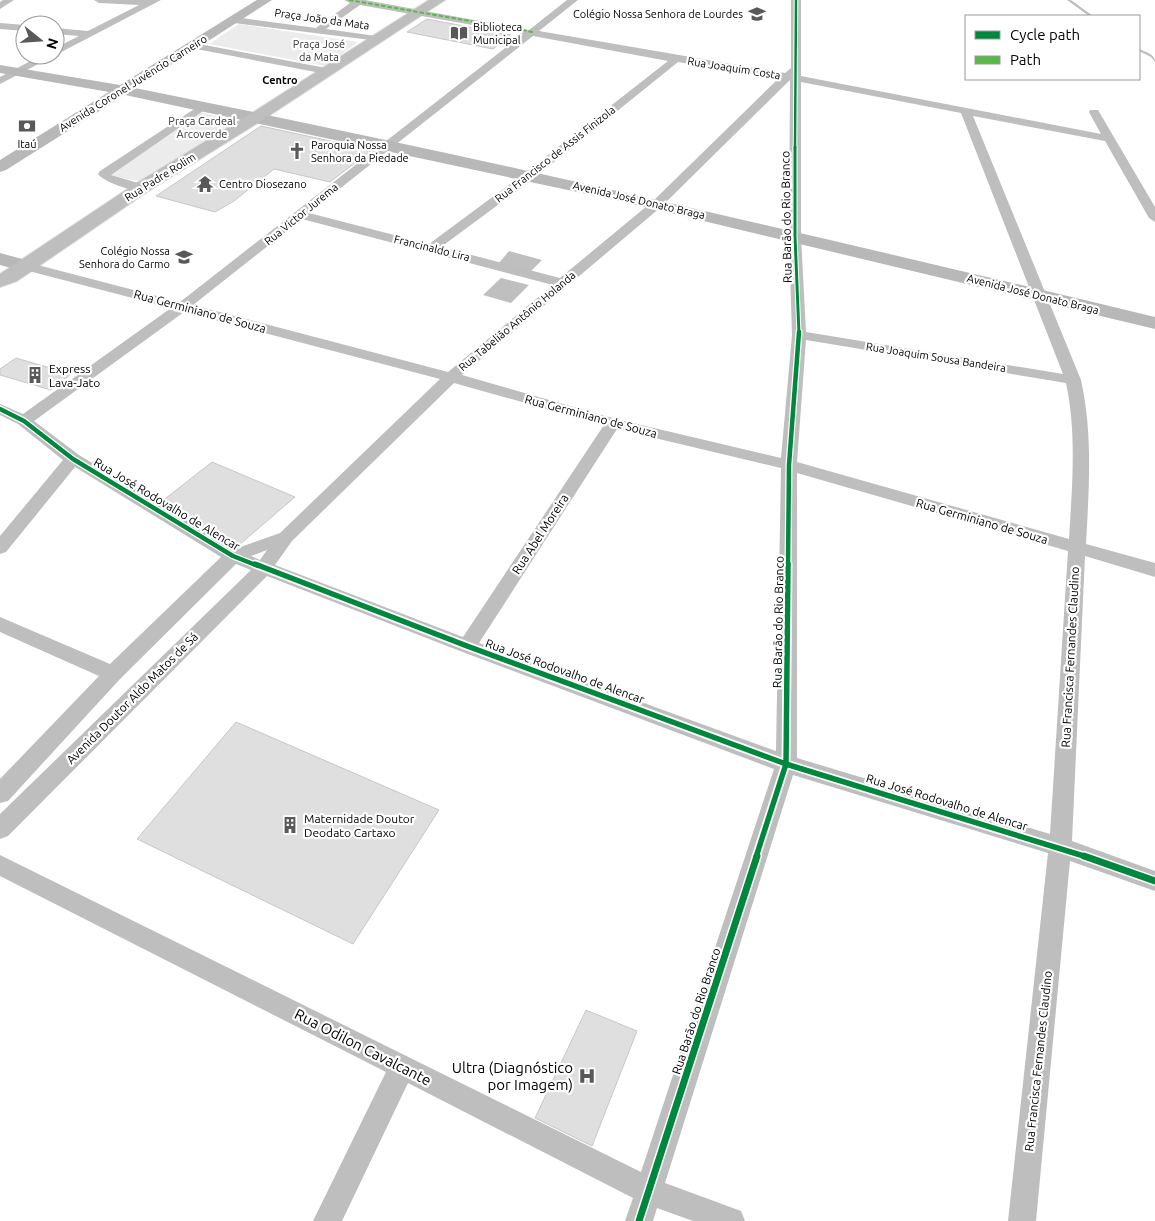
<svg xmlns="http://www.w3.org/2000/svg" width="1155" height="1221" viewBox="0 0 1155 1221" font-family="Ubuntu,sans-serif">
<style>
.green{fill:#ececec}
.water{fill:#bfbfbf}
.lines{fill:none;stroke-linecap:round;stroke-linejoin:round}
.stream{fill:#bfbfbf;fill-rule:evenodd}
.building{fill:#dfdfdf;stroke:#c7c7c7}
.primary-casing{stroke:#dbdbdb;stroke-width:2}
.street{fill:#bebebe;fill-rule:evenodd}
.secondary{fill:#b8b8b8;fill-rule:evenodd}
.primary{fill:#bebebe;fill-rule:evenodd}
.quiet{stroke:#58b947;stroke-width:2;stroke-dasharray:4.5 2;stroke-linecap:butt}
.cycleway-far4-casing{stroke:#fff;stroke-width:4.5}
.cycleway-far3-casing{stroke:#fff;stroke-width:5}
.cycleway-far2-casing{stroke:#fff;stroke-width:7}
.cycleway-far1-casing{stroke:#fff;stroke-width:9}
.cycleway-casing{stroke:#fff;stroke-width:10}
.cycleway-far4{stroke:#00873e;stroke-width:2.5}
.cycleway-far3{stroke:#00873e;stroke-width:3}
.cycleway-far2{stroke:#00873e;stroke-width:4.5}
.cycleway-far1{stroke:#00873e;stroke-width:5.5}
.cycleway{stroke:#00873e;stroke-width:7}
.labels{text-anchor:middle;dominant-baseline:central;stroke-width:4.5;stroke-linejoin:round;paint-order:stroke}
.far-poi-label{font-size:11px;fill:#000;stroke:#fff;text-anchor:start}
.far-street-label{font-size:11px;fill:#000;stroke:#fff}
.far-park-label{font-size:11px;fill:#333;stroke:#fff}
.far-neighbourhood-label{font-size:11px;font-weight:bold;fill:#000;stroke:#fff}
.street-label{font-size:12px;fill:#000;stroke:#fff}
.poi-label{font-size:12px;fill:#000;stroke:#fff;text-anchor:start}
.near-street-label{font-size:15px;fill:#000;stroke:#fff}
.near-poi-label{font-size:15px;fill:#000;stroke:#fff;text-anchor:end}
</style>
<rect width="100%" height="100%" fill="#fff"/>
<path class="green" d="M239,24l119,18 -33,24 -116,-22z
M200,112l38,9 -97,61 -35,-8z"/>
<path class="water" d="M509,251l33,9 -12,12 -31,-9z
M501,278l28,7 -18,18 -28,-8z"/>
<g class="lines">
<path class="stream" d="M1067,0h4l22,16h-4z
M1139,49c7,3 16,5 16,13l-4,-5 -12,-6z"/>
</g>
<path class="building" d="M427,19l84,16 -18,14 -86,-17z
M261,126l111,24 -42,32 -56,-13 -40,32 -19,11 -59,-16z
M16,358l55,16 -20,16 -51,-15v-6z
M212,462l83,35 -56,48 -4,2 -74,-45z
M236,722l203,88 -86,134 -216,-105z
M586,1010l51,21 -45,115 -57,-28z"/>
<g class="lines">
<g class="primary-casing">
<path id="primary" d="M429,0h16l-184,121 -114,71 -130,89 -17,6v-13l135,-90 114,-69z"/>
</g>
<path class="street" d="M3,0h11l-14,9v-7z
M94,0h67l-161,84v-7l42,-22h13v-7l24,-12 -24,-2v-6l33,3 51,-26 -40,-2z
M344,0h21l164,30 38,-30h11l-39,31 246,42 6,-5v-68h10v76l300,58 -12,-22 1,-2h8l57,97v15l-6,-4 -44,-77 -132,-25 108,264c12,54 8,109 5,164l69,19v14l-70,-21 -13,285 83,30v20l-85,-30 -34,360h-28l40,-368 -255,-78 -128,408 76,28 4,10h-52l-36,-13 -4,13h-28l8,-23 -225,-115 -66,138h-29l73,-149 -386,-196v-21l641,317 133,-403 -314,-118 -193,-75 -259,260 -8,3v-25l251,-244 -15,-6 -116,115 -112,122 -8,2v-24l99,-103 -99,-44v-15l110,47 111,-107 -146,-90 -69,85 -6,2v-18l63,-76 -45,-36 -18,-9v-11l23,10 148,-106 -150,-39 -2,-3 7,-4 154,40 343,-268 -163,-29 -34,24 50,7 5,3 -2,2 -145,-18 -5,-3 5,-3 82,11 34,-25zM533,36l135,25 -143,112 -96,71 -120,-31zM678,62l101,16 -126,123 -93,77 -119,-31 92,-68zM790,80l-1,156 3,99 -11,123 -165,-39 -154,-44 199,-168zM801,82l160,31 102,261 -257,-42 -5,-96zM302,219l251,66 -105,87 -255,-67zM184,312l256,67 -160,154 -45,16 -156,-94 -45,-34zM806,340l260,43c11,51 6,104 3,156l-272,-77zM454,383l150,42 -141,212 -188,-72 17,-24zM617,429l164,39 -5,283 -297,-108zM797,473l271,78 -18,283 -253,-76zM267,550l-7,10 -9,-4z
M0,23l25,2v6l-25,-2z
M194,43l132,25 5,3 -5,3 -135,-26 -2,-2z
M202,104l5,3 -1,2 -95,66 34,10 2,3 -2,3c-9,2 -42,-9 -47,-17l2,-3z"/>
<path class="secondary" d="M257,0h15l-137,88c342,68 681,148 1020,229v12l-531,-127 -499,-107 -119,75 -6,2v-12l109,-68 -109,-19v-8l120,20z
M0,253l33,9 2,4 -2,4 -7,2 -26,-7z"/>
<use href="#primary" class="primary"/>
<path class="quiet" d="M349,0l184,32"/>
<g class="cycleway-far4-casing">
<path id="cycleway-far4" d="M795,148l1,-148"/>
</g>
<g class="cycleway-far3-casing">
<path id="cycleway-far3" d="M795,147v89l4,98"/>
</g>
<g class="cycleway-far2-casing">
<path id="cycleway-far2" d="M0,409l24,12 49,38 160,97 25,10
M788,566l1,-101 10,-133"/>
</g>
<g class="cycleway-far1-casing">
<path id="cycleway-far1" d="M255,564l212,82 319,118 301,93
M756,857l30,-93 2,-200"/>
</g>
<g class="cycleway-casing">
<path id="cycleway" d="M1084,856l71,25
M639,1221l118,-365"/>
</g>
<use href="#cycleway-far4" class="cycleway-far4"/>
<use href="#cycleway-far3" class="cycleway-far3"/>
<use href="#cycleway-far2" class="cycleway-far2"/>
<use href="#cycleway-far1" class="cycleway-far1"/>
<use href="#cycleway" class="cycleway"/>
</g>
<defs>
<g id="university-bare" transform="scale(1.35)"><path d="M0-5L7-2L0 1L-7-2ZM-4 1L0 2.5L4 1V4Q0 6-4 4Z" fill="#595959" stroke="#fff" stroke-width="2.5" paint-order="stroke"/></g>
<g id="library-bare" transform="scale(1.35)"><path d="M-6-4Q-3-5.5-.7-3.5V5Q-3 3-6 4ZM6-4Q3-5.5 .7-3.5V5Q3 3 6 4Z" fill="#595959" stroke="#fff" stroke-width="2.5" paint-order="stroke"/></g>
<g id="bank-bare" transform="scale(1.35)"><path d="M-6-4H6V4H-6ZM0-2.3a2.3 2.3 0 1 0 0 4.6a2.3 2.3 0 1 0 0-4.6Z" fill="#595959" stroke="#fff" stroke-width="2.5" paint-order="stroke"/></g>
<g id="church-bare" transform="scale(1.35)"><path d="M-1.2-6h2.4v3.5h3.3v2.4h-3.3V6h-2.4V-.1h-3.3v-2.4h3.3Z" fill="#595959" stroke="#fff" stroke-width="2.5" paint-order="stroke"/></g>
<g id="temple-bare" transform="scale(1.35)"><path d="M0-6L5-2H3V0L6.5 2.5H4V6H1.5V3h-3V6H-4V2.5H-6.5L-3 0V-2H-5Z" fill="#595959" stroke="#fff" stroke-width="2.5" paint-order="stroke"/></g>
<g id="school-bare" transform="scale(1.35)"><path d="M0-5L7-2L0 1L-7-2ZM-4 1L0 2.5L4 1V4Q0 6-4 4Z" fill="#595959" stroke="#fff" stroke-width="2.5" paint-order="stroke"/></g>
<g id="building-bare" transform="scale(1.35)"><path d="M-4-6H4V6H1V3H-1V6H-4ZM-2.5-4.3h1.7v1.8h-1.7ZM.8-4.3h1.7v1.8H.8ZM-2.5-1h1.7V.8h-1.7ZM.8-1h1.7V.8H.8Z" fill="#595959" stroke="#fff" stroke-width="2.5" paint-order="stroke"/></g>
<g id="hospital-bare" transform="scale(1.35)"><path d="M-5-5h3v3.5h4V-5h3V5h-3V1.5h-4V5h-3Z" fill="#595959" stroke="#fff" stroke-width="2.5" paint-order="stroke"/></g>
</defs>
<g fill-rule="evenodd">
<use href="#university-bare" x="757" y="14"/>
<use href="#library-bare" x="459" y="33"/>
<use href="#bank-bare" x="27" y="126"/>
<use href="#church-bare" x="297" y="151"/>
<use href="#temple-bare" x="205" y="184"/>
<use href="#school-bare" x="184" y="257"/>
<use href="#building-bare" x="35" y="375"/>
<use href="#building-bare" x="290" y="825"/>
<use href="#hospital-bare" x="587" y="1076"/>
</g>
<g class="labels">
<g class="far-poi-label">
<text x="743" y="14" text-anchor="end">Colégio Nossa Senhora de Lourdes</text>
<text x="473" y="27">Biblioteca<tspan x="473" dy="13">Municipal</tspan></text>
<text x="27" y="144" text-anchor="middle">Itaú</text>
<text x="311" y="145">Paroquia Nossa<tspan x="311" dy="13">Senhora da Piedade</tspan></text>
<text x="219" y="184">Centro Diosezano</text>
<text x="170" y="251" text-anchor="end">Colégio Nossa<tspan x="170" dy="13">Senhora do Carmo</tspan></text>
</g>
<g class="far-street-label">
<text transform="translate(322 19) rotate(8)">Praça João da Mata</text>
<text transform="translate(734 68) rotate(9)">Rua Joaquim Costa</text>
<text transform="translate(133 83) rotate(-32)">Avenida Coronel Juvêncio Carneiro</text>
<text transform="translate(555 154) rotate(-38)">Rua Francisco de Assis Finizola</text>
<text transform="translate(160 177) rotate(-32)">Rua Padre Rolim</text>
<text transform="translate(639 200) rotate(13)">Avenida José Donato Braga</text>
<text transform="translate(301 214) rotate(-39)">Rua Victor Jurema</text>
<text transform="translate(432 248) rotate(14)">Francinaldo Lira</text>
<text transform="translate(1033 294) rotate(14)">Avenida José Donato Braga</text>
<text transform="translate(517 321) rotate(-40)">Rua Tabelião Antônio Holanda</text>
<text transform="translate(936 357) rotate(9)">Rua Joaquim Sousa Bandeira</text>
</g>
<g class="far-park-label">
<text x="319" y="44">Praça José<tspan x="319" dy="13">da Mata</tspan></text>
<text x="202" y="121">Praça Cardeal<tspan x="202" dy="13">Arcoverde</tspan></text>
</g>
<g class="far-neighbourhood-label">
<text x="280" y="80">Centro</text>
</g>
<g class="street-label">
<text transform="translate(786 217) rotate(-91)">Rua Barāo do Rio Branco</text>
<text transform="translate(200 311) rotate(15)">Rua Germiniano de Souza</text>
<text transform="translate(591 416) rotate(15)">Rua Germiniano de Souza</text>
<text transform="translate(167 504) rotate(31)">Rua José Rodovalho de Alencar</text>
<text transform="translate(982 521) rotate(16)">Rua Germiniano de Souza</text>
<text transform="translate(540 534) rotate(-57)">Rua Abel Moreira</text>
<text transform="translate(778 622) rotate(-89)">Rua Barāo do Rio Branco</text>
<text transform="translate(1070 657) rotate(-87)">Rua Francisca Fernandes Claudino</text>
<text transform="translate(565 671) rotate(20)">Rua José Rodovalho de Alencar</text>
<text transform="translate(132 698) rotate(-45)">Avenida Doutor Aldo Matos de Sá</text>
<text transform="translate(947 802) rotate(17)">Rua José Rodovalho de Alencar</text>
<text transform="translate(696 1011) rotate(-72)">Rua Barāo do Rio Branco</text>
<text transform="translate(1038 1061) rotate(-84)">Rua Francisca Fernandes Claudino</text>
</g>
<g class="poi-label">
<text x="49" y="368">Express<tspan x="49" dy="14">Lava-Jato</tspan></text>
<text x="304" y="818">Maternidade Doutor<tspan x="304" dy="14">Deodato Cartaxo</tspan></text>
</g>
<g class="near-street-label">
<text transform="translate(363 1047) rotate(27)">Rua Odilon Cavalcante</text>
</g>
<g class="near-poi-label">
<text x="573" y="1067">Ultra (Diagnóstico<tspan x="573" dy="17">por Imagem)</tspan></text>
</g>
</g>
<rect x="965" y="15" width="175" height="65" fill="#ffffff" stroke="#999999"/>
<rect x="975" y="31" width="25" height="8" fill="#00873e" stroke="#999999"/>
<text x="1010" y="40" font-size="15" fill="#000000">Cycle path</text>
<rect x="975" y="56" width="25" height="8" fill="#58b947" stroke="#999999"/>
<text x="1010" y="65" font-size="15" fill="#000000">Path</text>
<g transform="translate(40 40) rotate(107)"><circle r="24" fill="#ffffff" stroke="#999999"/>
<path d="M0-4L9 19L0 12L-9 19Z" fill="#595959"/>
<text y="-8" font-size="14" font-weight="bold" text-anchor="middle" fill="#000000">N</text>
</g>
</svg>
